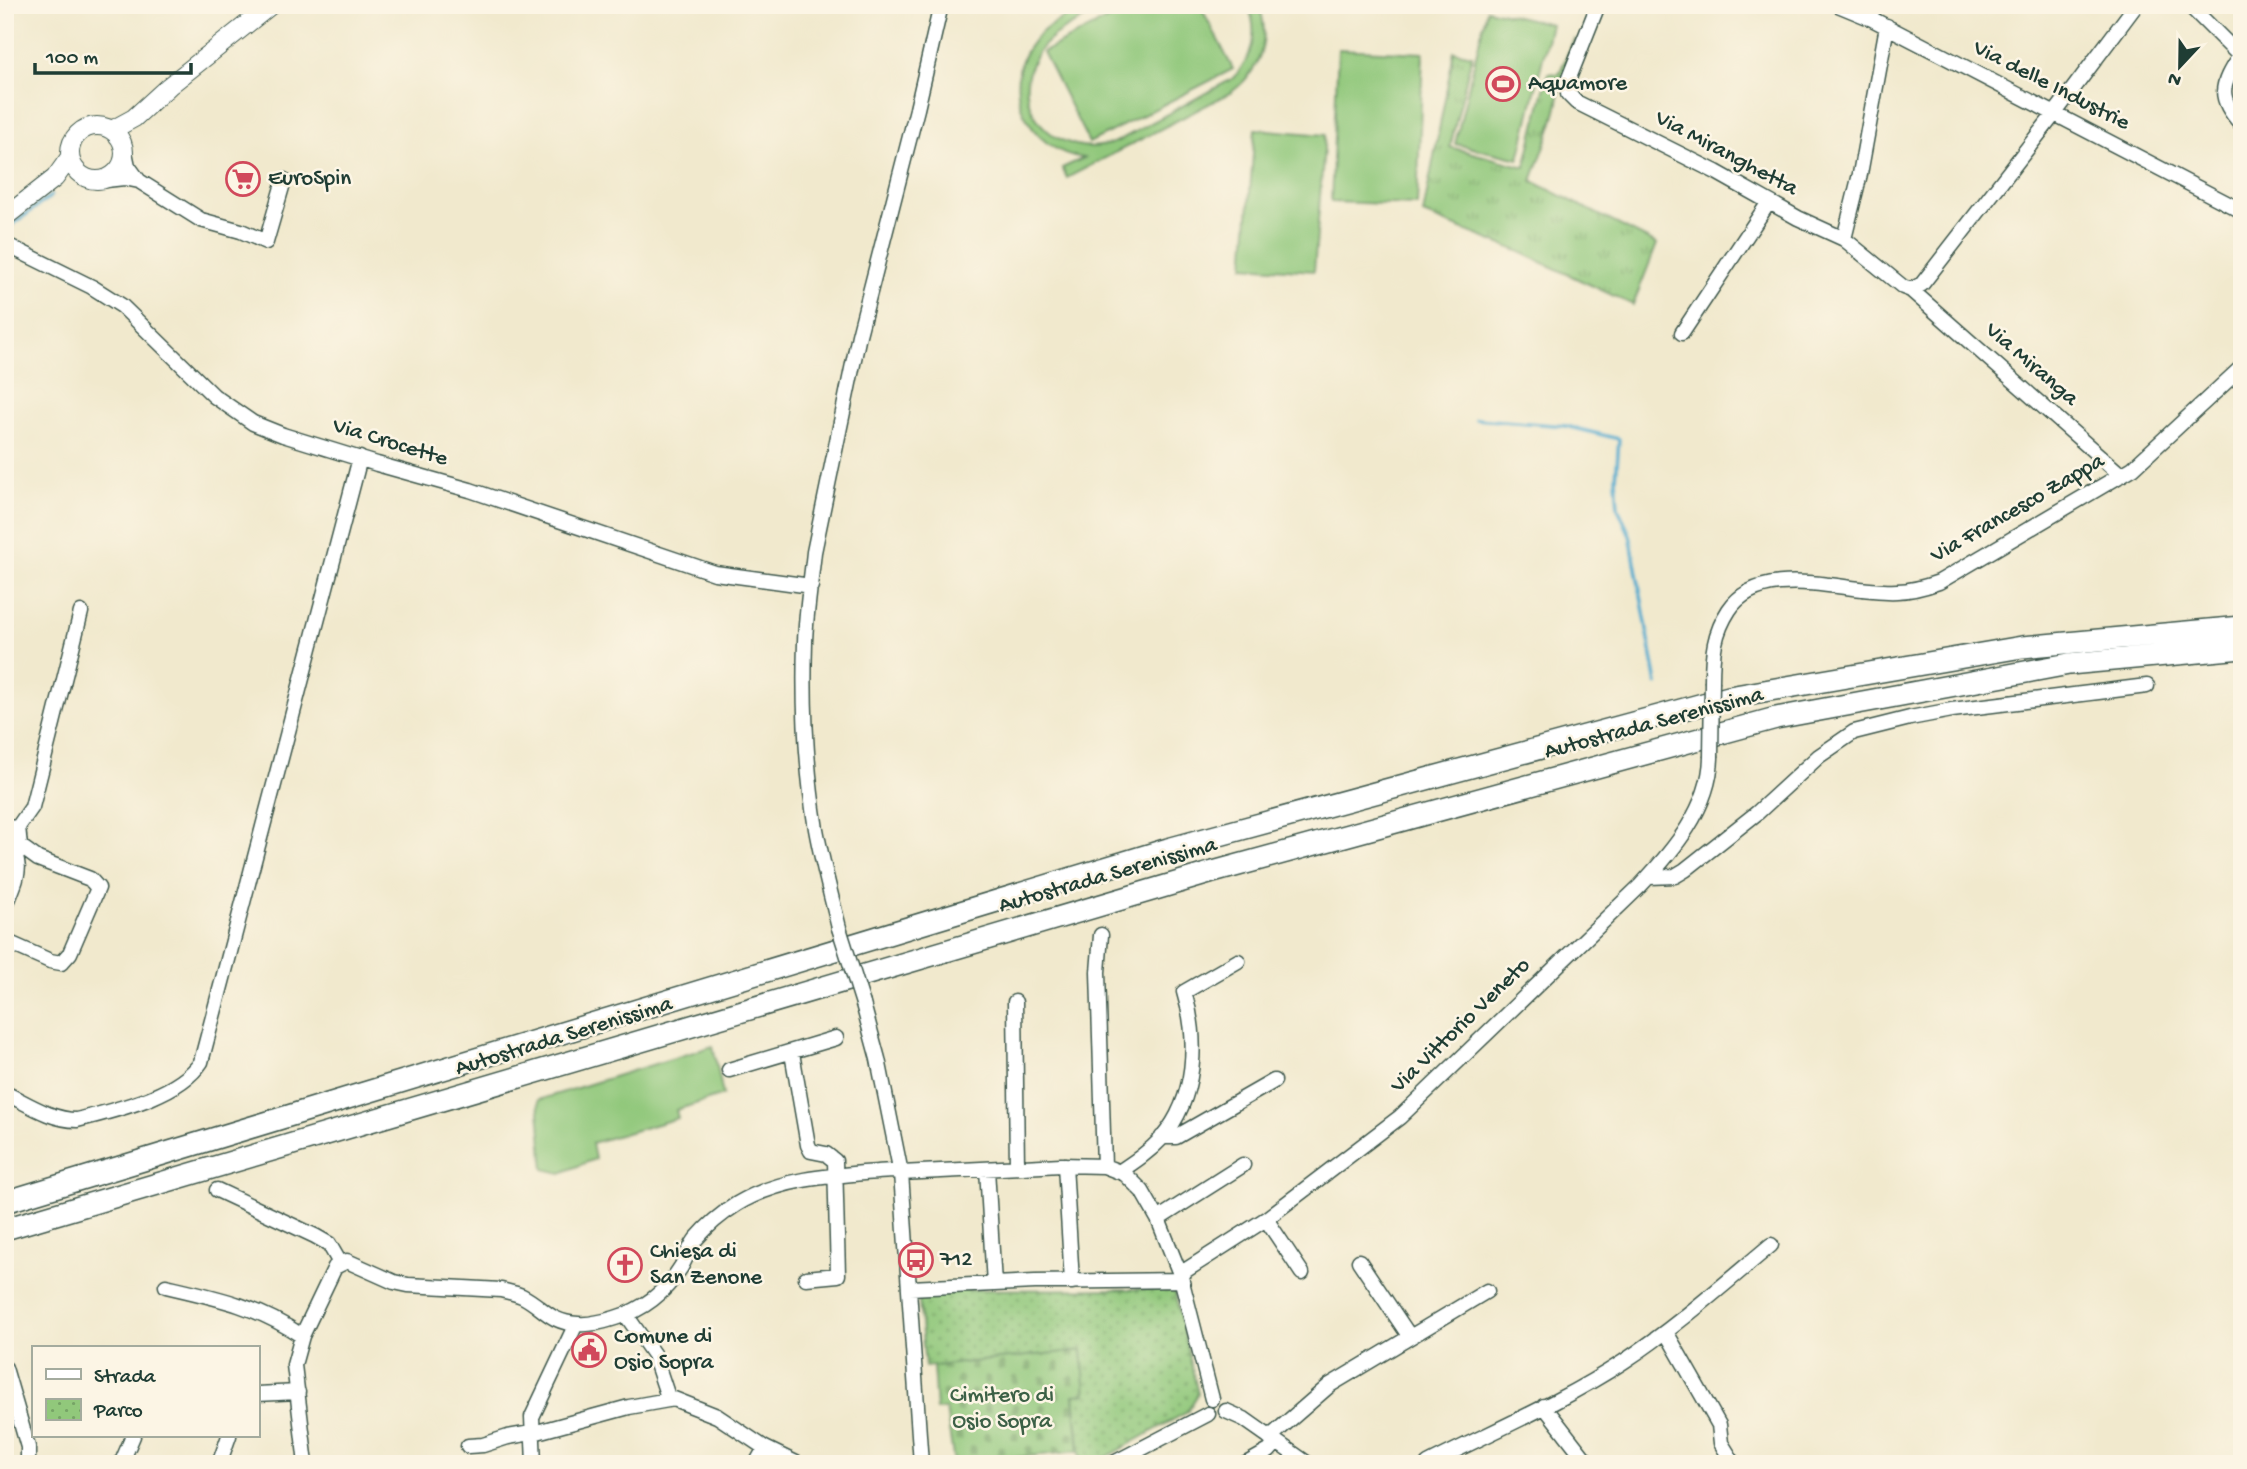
<svg xmlns="http://www.w3.org/2000/svg" width="2247" height="1469" viewBox="0 0 2247 1469" font-family="'Gochi Hand',sans-serif">
<style>
.grass{fill:url(#grass-tufts);stroke:#588258;stroke-width:2}
.cemetery{fill:url(#cemetery-stones);stroke:#588258;stroke-width:2}
.park{fill:url(#park-dots);stroke:#588258;stroke-width:2}
.garden{fill:#91c87b;stroke:#588258;stroke-width:2}
.lines{fill:none;stroke-linecap:round;stroke-linejoin:round}
.stream{stroke:#51abcf;stroke-width:3.5}
.minor-casing{stroke:#3e574b;stroke-width:17}
.major-casing{stroke:#3e574b;stroke-width:20}
.highway-casing{stroke:#3e574b;stroke-width:24}
.minor{stroke:#fff;stroke-width:14}
.major{stroke:#fff;stroke-width:18}
.highway{stroke:#fff;stroke-width:21}
.minor-bridge-casing{stroke:#3e574b;stroke-width:17;stroke-linecap:butt}
.minor-bridge{stroke:#fff;stroke-width:14}
.labels{text-anchor:middle;dominant-baseline:central;stroke-width:5;stroke-linejoin:round;paint-order:stroke}
.poi-label{font-size:23px;fill:#1f3d34;stroke:#fcf5e5;text-anchor:start}
.street-label{font-size:23px;fill:#1f3d34;stroke:#fcf5e5}
.park-label{font-size:23px;fill:#3c6046;stroke:#fcf5e5}
</style>
<defs>
<pattern id="grass-tufts" width="24" height="20" patternUnits="userSpaceOnUse" patternTransform="scale(1.75)"><rect width="24" height="20" fill="#91c87b"/><path d="M3 7l-1-3M5 7V3M7 7l1-3M15 17l-1-3M17 17v-4M19 17l1-3" fill="none" stroke="#76a466"/></pattern>
<pattern id="cemetery-stones" width="16" height="16" patternUnits="userSpaceOnUse" patternTransform="scale(1.75)"><rect width="16" height="16" fill="#91c87b"/><path d="M2 7V4a2 2 0 0 1 4 0v3zM10 15v-3a2 2 0 0 1 4 0v3z" fill="#76a466"/></pattern>
<pattern id="park-dots" width="8" height="8" patternUnits="userSpaceOnUse" patternTransform="scale(1.75)"><rect width="8" height="8" fill="#91c87b"/><path d="M2 2h.1M6 6h.1" fill="none" stroke="#76a466" stroke-width="1.8" stroke-linecap="round"/></pattern>
</defs>
<rect width="100%" height="100%" fill="#fcf5e5"/>
<filter id="ink" filterUnits="userSpaceOnUse"><feTurbulence type="fractalNoise" baseFrequency=".0143" numOctaves="2"/><feDisplacementMap in="SourceGraphic" scale="14" xChannelSelector="R" yChannelSelector="G"/><feConvolveMatrix kernelMatrix="1 2 1 2 8 2 1 2 1" color-interpolation-filters="sRGB"/></filter>
<filter id="wash" filterUnits="userSpaceOnUse"><feTurbulence type="fractalNoise" baseFrequency=".00686" numOctaves="4" result="noise"/><feDisplacementMap in="SourceGraphic" scale="28" xChannelSelector="R" yChannelSelector="G"/><feGaussianBlur stdDeviation="1.57" result="paint"/><feColorMatrix in="noise" values="0 0 0 0 0 0 0 0 0 0 0 0 0 0 0 0 0 1.4 0 .05"/><feComposite in="paint" operator="in"/></filter>
<g filter="url(#wash)">
<rect width="100%" height="100%" fill="#f1e9cd"/>
<path class="grass" d="M1574,39l2,1 -17,47c3,19 -20,73 -27,94l125,63 -24,61 -115,-54 -95,-37 31,-163 18,4 -22,92 75,20 23,-94 11,1z"/>
<path class="cemetery" d="M1082,1350l4,44 -12,2 5,55 -125,13 -8,-55 -10,1 -3,-44z"/>
<path class="park" d="M1174,1289l24,105 -11,18 -93,52h-13l-7,-69 12,-1 -4,-44 -157,17 -7,-77z"/>
<path class="garden" d="M1089,5h22c-23,13 -56,24 -72,46 -38,53 19,113 77,91l116,-63c21,-20 27,-47 16,-74h11c12,35 1,67 -29,88l-163,85 -5,-10 22,-10c-56,-7 -88,-73 -50,-118 14,-17 36,-25 55,-35z
M1135,5h65l33,64 -144,74 -46,-91z
M1487,9l64,15 -32,135 -64,-15z
M1338,49l85,4 -6,152 -86,-3z
M1255,129l70,6 -11,136 -70,-5z
M713,1046l10,49 -47,15 2,8 -86,25 3,16 -34,14 -17,-4 -6,-69z"/>
<g class="lines">
<path class="stream" d="M5,230l46,-34
M1476,419l90,7 53,13 -3,40 2,29 12,27 27,149"/>
</g>
</g>
<g filter="url(#ink)">
<g class="lines">
<g class="minor-casing">
<path id="minor" d="M1598,5l-29,73 -1,16 8,8 140,70 82,46 46,21 59,48 8,3 11,-6 133,-171 81,-108
M1838,5l34,14 370,192
M2189,5l53,53
M2240,56c-20,30 -23,41 2,69
M125,152l3,14 11,15 62,39 40,11 25,11 18,-62
M97,181l27,-3 15,3
M1844,239l16,-65 27,-148
M5,244l87,43 30,19 92,90 39,27 30,12 94,29 93,26 245,83 96,13
M1911,290l210,185
M1682,333l87,-131
M1712,681c0,-27 2,-48 17,-71 33,-50 118,-16 168,-19 14,0 28,-4 42,-9l194,-114 109,-101
M5,828l13,-1 14,-20 49,-195
M5,840c23,26 10,39 0,69
M1649,877l26,-1 10,-6 72,-57 62,-57 35,-24 56,-14 42,-8 195,-24
M839,928c-8,-33 -17,-66 -23,-99 -10,-61 -13,-125 -11,-187 1,-30 6,-61 9,-90l45,-217 58,-226 24,-104
M1101,935l-3,37 6,194
M5,941l45,20 11,2 9,-10 28,-65 -8,-9 -52,-20 -18,-13 -2,-19
M1015,1002l2,165
M863,1004l15,55 23,114 20,291
M792,1053l16,92 3,6 15,3 9,7 3,114 -32,3
M729,1070l107,-32
M5,1093c23,11 46,27 72,27 38,-10 102,-24 124,-58l159,-604
M1162,1137h14l98,-56
M1065,1165l7,117
M987,1169l7,115
M1119,1172c15,-10 30,-20 43,-34 34,-40 37,-98 22,-146l54,-31
M217,1190l98,46 14,8 11,19
M1158,1219l85,-54
M1266,1219l36,54
M1359,1261l51,76
M1180,1274l86,-55 134,-102 240,-231c33,-35 70,-78 71,-129
M166,1286c52,12 91,20 136,50l-8,29 12,99
M910,1288l125,-6 147,-2
M626,1315l28,40 15,45
M1666,1332l53,93 2,18 13,21
M302,1336l33,-69 12,-6 47,21 14,3 93,5c7,2 14,3 21,6 22,11 26,26 56,28 13,1 24,-2 37,-6 28,-8 50,-25 66,-51 5,-9 9,-20 15,-28 12,-14 25,-25 41,-35 46,-28 103,-29 155,-33l9,2 160,-8 43,1 21,8 17,17 16,28 22,55 32,125
M5,1368l23,79v17
M257,1394l41,-2
M1544,1406l45,58
M1226,1411l18,8 64,45
M1269,1438l61,-53 157,-94
M468,1446l15,-1 25,-8 29,-5 92,-25 45,-8 43,17 48,32 33,16
M121,1464l12,-28
M219,1464l10,-28
M534,1464l-2,-47 44,-93
M756,1464l9,-16
M1112,1464l96,-50
M1246,1464l23,-13 7,-8
M1428,1464c65,-33 134,-62 195,-102 53,-35 100,-77 148,-117"/>
</g>
<g class="major-casing">
<path id="major" d="M70 153a27 27 0 1 1 54 0a27 27 0 1 1-54 0Z
M112,130l22,-12 35,-32 102,-81
M5,217l50,-39 15,-21"/>
</g>
<g class="highway-casing">
<path id="highway" d="M5,1202l1163,-353 561,-152 293,-50 220,-20
M5,1229l1208,-357 563,-154 293,-54 173,-16"/>
</g>
<use href="#minor" class="minor"/>
<use href="#major" class="major"/>
<use href="#highway" class="highway"/>
<g class="minor-bridge-casing">
<path id="minor-bridge" d="M1711,757l1,-76
M839,928l24,76"/>
</g>
<use href="#minor-bridge" class="minor-bridge"/>
</g>
</g>
<defs>
<g id="stadium-ring" transform="scale(1.75)"><circle r="9.5" fill="#fcf5e5" stroke="#d1495b" stroke-width="1.5"/><path d="M0-5a6.5 5 0 1 0 0 10a6.5 5 0 1 0 0-10ZM-3.5-1.8h7v3.6h-7Z" fill="#d1495b"/></g>
<g id="supermarket-ring" transform="scale(1.75)"><circle r="9.5" fill="#fcf5e5" stroke="#d1495b" stroke-width="1.5"/><path d="M-6-5.5h2.5l.6 2H6L4.5 2H-2.5L-4.4-4H-6ZM-1.5 3.2a1.3 1.3 0 1 0 .1 0ZM3 3.2a1.3 1.3 0 1 0 .1 0Z" fill="#d1495b"/></g>
<g id="bus-ring" transform="scale(1.75)"><circle r="9.5" fill="#fcf5e5" stroke="#d1495b" stroke-width="1.5"/><path d="M-5-6H5V4H4V6H2V4H-2V6H-4V4H-5ZM-3.5-4V0h7V-4ZM-3.5 1.2v1.5H-2V1.2ZM2 1.2v1.5H3.5V1.2Z" fill="#d1495b"/></g>
<g id="church-ring" transform="scale(1.75)"><circle r="9.5" fill="#fcf5e5" stroke="#d1495b" stroke-width="1.5"/><path d="M-1.2-6h2.4v3.5h3.3v2.4h-3.3V6h-2.4V-.1h-3.3v-2.4h3.3Z" fill="#d1495b"/></g>
<g id="civic-ring" transform="scale(1.75)"><circle r="9.5" fill="#fcf5e5" stroke="#d1495b" stroke-width="1.5"/><path d="M-.6-6.5H3V-4.5H.6V-3L4-1V1h2V6H-6V1h2V-1L-.6-3ZM-1.2 2.5V6h2.4V2.5Z" fill="#d1495b"/></g>
</defs>
<g fill-rule="evenodd">
<use href="#stadium-ring" x="1503" y="84"/>
<use href="#supermarket-ring" x="243" y="179"/>
<use href="#bus-ring" x="916" y="1260"/>
<use href="#church-ring" x="625" y="1265"/>
<use href="#civic-ring" x="589" y="1350"/>
</g>
<g class="labels">
<g class="poi-label">
<text x="1528" y="84">Aquamore</text>
<text x="268" y="179">EuroSpin</text>
<text x="650" y="1252">Chiesa di<tspan x="650" dy="26">San Zenone</tspan></text>
<text x="940" y="1260">712</text>
<text x="614" y="1337">Comune di<tspan x="614" dy="26">Osio Sopra</tspan></text>
</g>
<g class="street-label">
<text transform="translate(2051 86) rotate(27)">Via delle Industrie</text>
<text transform="translate(1726 154) rotate(28)">Via Miranghetta</text>
<text transform="translate(2031 365) rotate(41)">Via Miranga</text>
<text transform="translate(390 443) rotate(17)">Via Crocette</text>
<text transform="translate(2018 509) rotate(-30)">Via Francesco Zappa</text>
<text transform="translate(1654 724) rotate(-15)">Autostrada Serenissima</text>
<text transform="translate(1108 876) rotate(-16)">Autostrada Serenissima</text>
<text transform="translate(1461 1026) rotate(-44)">Via Vittorio Veneto</text>
<text transform="translate(564 1037) rotate(-17)">Autostrada Serenissima</text>
</g>
<g class="park-label">
<text x="1002" y="1396">Cimitero di<tspan x="1002" dy="26">Osio Sopra</tspan></text>
</g>
</g>
<rect width="2247" height="1469" fill="none" stroke="#fcf5e5" stroke-width="28"/>
<rect x="32" y="1346" width="228" height="91" fill="#fcf5e5" stroke="#a4ab9e" stroke-width="2"/>
<rect x="46" y="1369" width="35" height="10" fill="#ffffff" stroke="#a4ab9e" stroke-width="2"/>
<text x="94" y="1382" font-size="21" fill="#1f3d34">Strada</text>
<rect x="46" y="1399" width="35" height="21" fill="url(#park-dots)" stroke="#a4ab9e" stroke-width="2"/>
<text x="94" y="1416" font-size="21" fill="#1f3d34">Parco</text>
<g transform="translate(2180 66) rotate(202)" stroke="#fcf5e5" stroke-width="5" paint-order="stroke">
<path d="M0-5L12 26L0 18L-12 26Z" fill="#1f3d34"/>
<text y="-10" font-size="19" font-weight="bold" text-anchor="middle" fill="#1f3d34">N</text>
</g>
<path d="M35 63v10h156v-10" fill="none" stroke="#1f3d34" stroke-width="3.5"/>
<text x="46" y="63" font-size="21" fill="#1f3d34" stroke="#fcf5e5" stroke-width="5" paint-order="stroke">100 m</text>
</svg>
